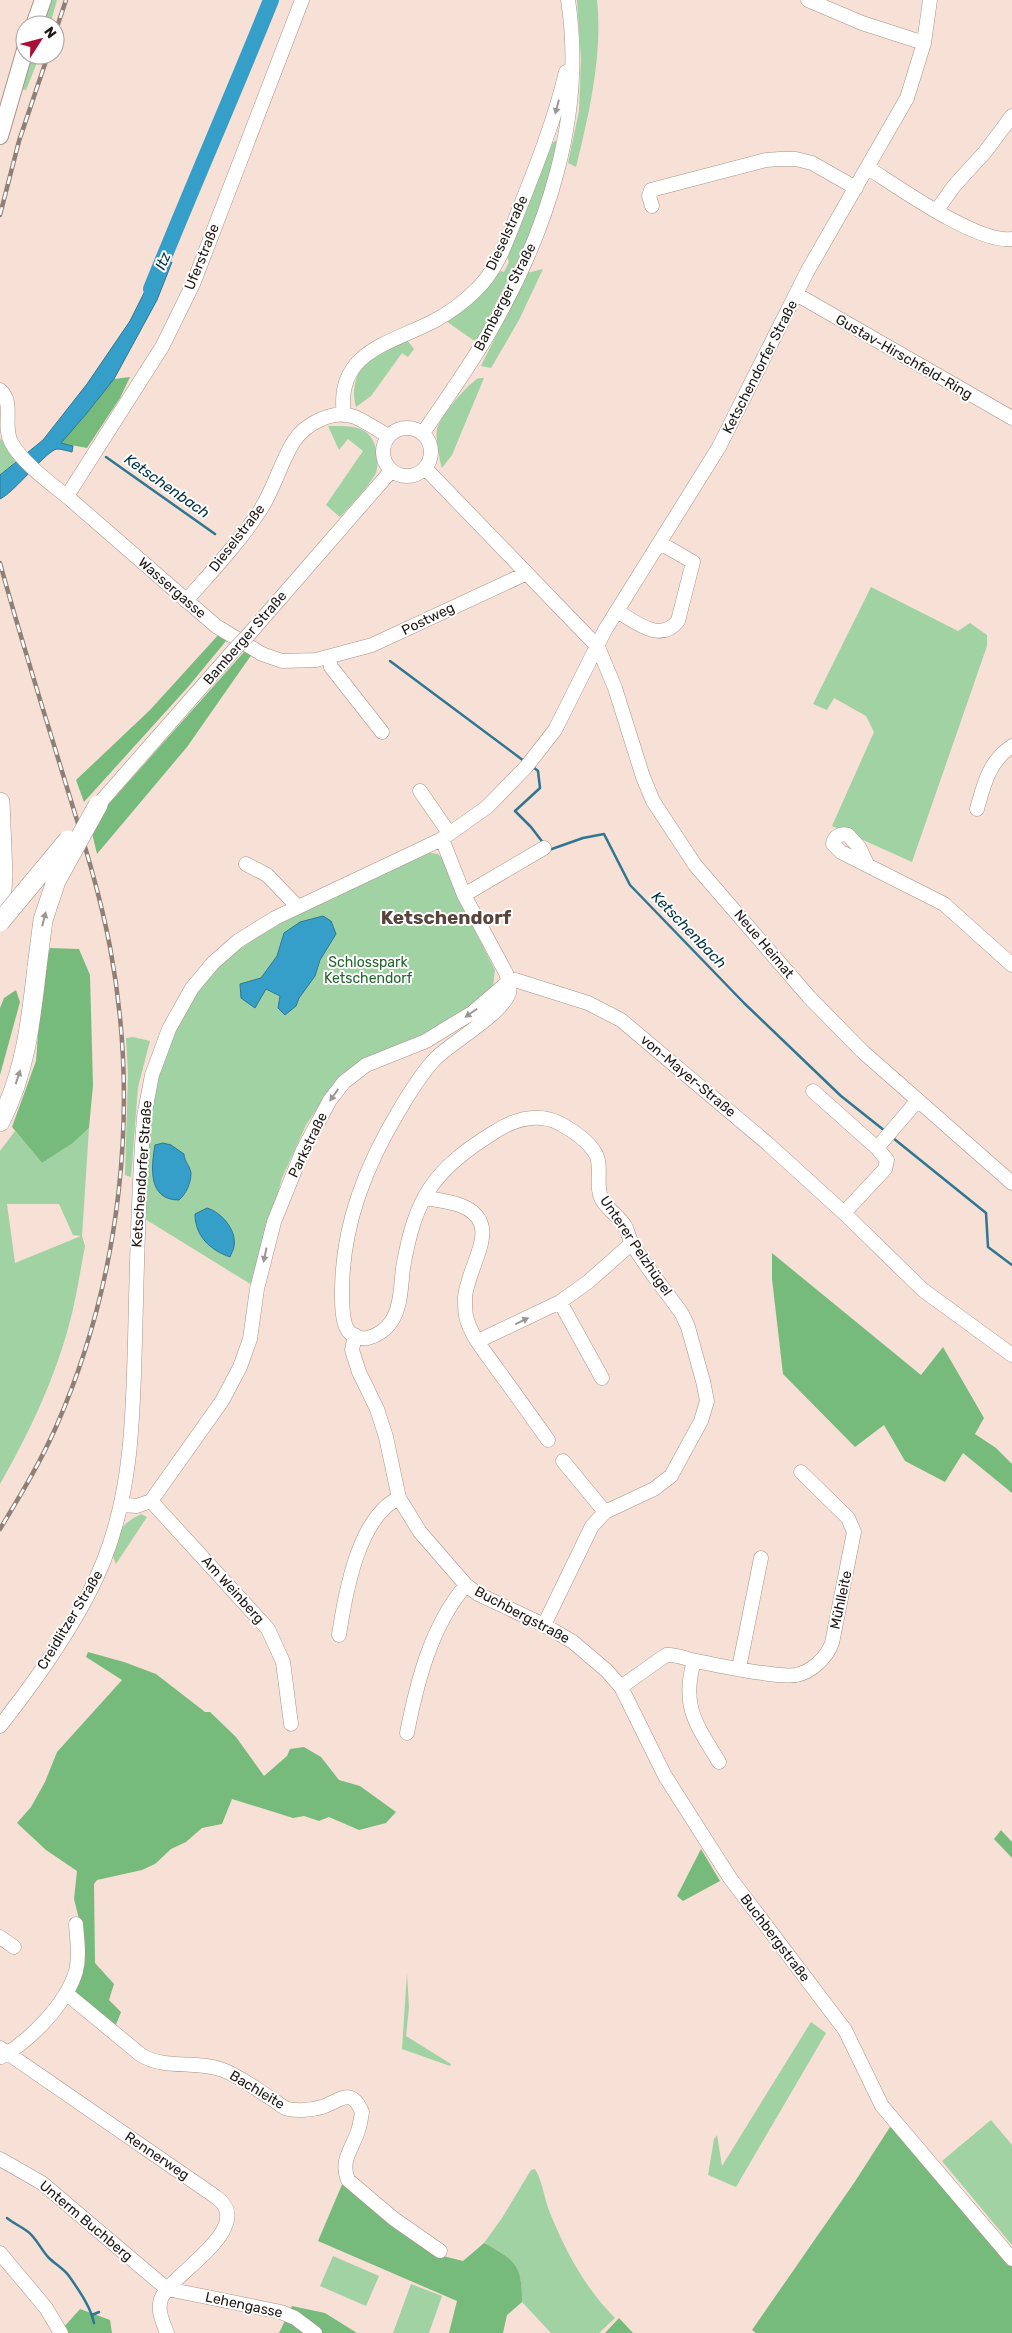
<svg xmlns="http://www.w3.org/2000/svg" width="1012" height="2333" viewBox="0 0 1012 2333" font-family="Rubik,sans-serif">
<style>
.green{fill:#a0d2a3;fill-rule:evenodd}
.forest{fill:#77bb7c}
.water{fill:#369fc9;stroke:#2f7693}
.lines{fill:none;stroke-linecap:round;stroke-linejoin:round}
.stream{stroke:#2f7693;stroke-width:2.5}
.river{stroke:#369fc9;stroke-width:16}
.minor-casing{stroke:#a99389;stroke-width:15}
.major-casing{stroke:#a99389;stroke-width:18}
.highway-casing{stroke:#a99389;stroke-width:20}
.minor{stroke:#fff;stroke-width:14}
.major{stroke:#fff;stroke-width:16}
.highway{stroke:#fff;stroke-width:19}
.rail-casing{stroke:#8e7f77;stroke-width:4.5}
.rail{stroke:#fff;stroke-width:2.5;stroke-dasharray:8;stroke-linecap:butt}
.minor-bridge-casing{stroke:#a99389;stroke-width:15;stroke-linecap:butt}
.highway-bridge-casing{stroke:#a99389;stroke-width:20;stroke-linecap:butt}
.minor-bridge{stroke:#fff;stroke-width:14}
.highway-bridge{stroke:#fff;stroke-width:19}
.oneway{fill:#9b9795}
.labels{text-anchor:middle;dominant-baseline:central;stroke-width:4;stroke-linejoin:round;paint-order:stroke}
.street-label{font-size:14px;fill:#201814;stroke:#fff}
.park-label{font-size:14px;fill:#21662c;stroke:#fff}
.water-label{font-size:15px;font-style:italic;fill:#023243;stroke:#fff}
.district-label{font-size:19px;font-weight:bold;fill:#57443c;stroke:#fff}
</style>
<rect width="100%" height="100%" fill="#f7e0d5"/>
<path class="green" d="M50,0h7l-7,25h-9z
M577,0h20c6,53 -8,115 -21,167l-8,-4 11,-52 2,-52z
M31,55h9l-14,35 -7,-1z
M556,141l2,3 -25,87 -57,111 -30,-21 27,-21 28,-29 3,1 5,-10 -2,-7 46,-113z
M543,269l-24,51 -28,48 -10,-2 46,-93z
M407,340l7,9 -6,8 -6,-4 -31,43 -15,11c-6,-21 2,-43 22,-55 8,-5 20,-8 29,-12z
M479,378h5l-32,77 -10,13c-2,-6 -7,-32 -5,-39 2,-11 32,-47 42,-51z
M328,426c26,0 46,-1 49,30 1,8 1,15 -4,22 -9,14 -22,27 -33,39l-14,-12 37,-54 -15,-12 -9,11z
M0,438l16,23 -16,14z
M871,587l87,44 12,-8 17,12v11l-75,216 -80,-36 42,-94 -8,-16 -32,-18 -7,12 -14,-6z
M430,853l8,1 5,5 13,34 39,77 -2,16 -13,15 -35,24 -43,21 -42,15 -21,16 -33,48 -24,53 -30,107 -107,-66c3,-46 2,-94 12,-139 10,-41 34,-85 63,-115 14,-13 31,-23 46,-33 52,-32 108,-54 164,-79z
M133,1037l17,4 -12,46 -7,90 -6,-2 3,-100 -2,-37z
M89,1128l-7,108 3,10c-5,26 -9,54 -16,79 -15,56 -41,110 -69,159v-333l15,-20 27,32 31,-20zM7,1204h52l14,31 8,1 -66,27z
M141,1514l6,3 -31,47 -4,-10c8,-23 6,-28 29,-40z
M407,1973l2,34 -3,29 45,28 -1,2 -48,-17z
M811,2022l15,11 -90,154 -28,-12 6,-36 3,-4 5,31z
M991,2120l21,25v100l-70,-84z
M535,2169c8,13 9,30 15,44 16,39 35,75 65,105l-16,15h-48l-29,-31c0,-37 -5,-41 -38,-59l18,-25 29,-48z
M333,2256l46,20 -13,30 -46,-20z
M411,2284l31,12 -13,37h-36z"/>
<path class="forest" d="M130,377l-10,21 -33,50 -27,-5 27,-30 27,-34z
M220,633l6,8 -38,46 -104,115 -8,-22 74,-70z
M244,652l8,2 -65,93 -90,107 -5,-21 8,-11 -1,-7z
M50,948l29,1 11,26 3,110 -4,43 -16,15 -31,20 -30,-36 24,-66 7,-92z
M16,990l4,12 -20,73v-67l4,-10z
M772,1253l149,122 22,-28 41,71 -9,16 21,14 16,16v29l-49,-40 -18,29 -40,-21 -21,-36 -29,22 -72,-73 -11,-95z
M88,1652l36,10 32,12 49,38h5l26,25 28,39 23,-20 3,-7 14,-2 17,10 18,23 21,6 36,26 -10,11 -27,7 -30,-13 -10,4 -15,-5 -11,2 -61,-19 -10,25 -20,4 -16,14 -15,7 -16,15 -13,6 -45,10 -3,4 1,79 19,21 -5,16 12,12 -6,15 -43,-32 8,-72 -6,-24 3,-28 -31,-21 -29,-27 14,-16 14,-25 12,-30 65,-72 -36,-23z
M1001,1830l11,12v16l-18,-19z
M701,1849l19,32 -37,20 -6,-5z
M890,2127l41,33 81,104v69h-256l-4,-3 102,-147z
M344,2180l99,76 20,5 21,-18c33,18 38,22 38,59l-15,13 -4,18h-54l8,-32 -139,-60z
M292,2306l33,7 32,20h-78z
M80,2309l30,11 2,13h-47l-1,-6z
M619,2318l14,15h-28z"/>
<path class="water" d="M172,262l-15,38 -43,79 -27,34 -26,30 12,3 -1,6c-4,-1 -11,-3 -15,-3 -10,1 -42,43 -57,50v-24l43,-35 44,-56 43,-63 19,-38 3,-12z
M323,916l8,5 5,13 -16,26 -5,16 -16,22 -3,8 -11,9 -7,-7 2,-12 -14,-7 -11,19 -14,-10 -1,-14 21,-6 16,-22 7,-23 16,-11z
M163,1143l8,2 13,9c0,7 6,12 7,19 0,10 -5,21 -12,27 -31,0 -28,-32 -24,-55z
M207,1208c14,4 30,22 27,38 0,3 -3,8 -4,11 -20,-7 -35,-21 -35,-43z"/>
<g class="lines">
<path class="stream" d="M106,457l109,77
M390,661l134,100
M533,767l5,4 2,17 -25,23 16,16 13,17
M549,850l34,-12 21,-4 26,51 114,118 97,93 44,35
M893,1138l93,75 2,34 24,18
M7,2218c6,5 13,8 20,13 9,6 14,19 22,27 6,6 15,11 20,18 9,13 22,31 25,47
M92,2315l7,-3"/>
<path class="river" d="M151,289c39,-97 81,-192 120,-289"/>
<g class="minor-casing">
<path id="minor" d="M808,0l54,23 62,20
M868,168c30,19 110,76 144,71
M652,206l-3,-10 2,-6 115,-30 14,-1h16l16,4 44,25
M937,210l17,-24 31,-34 27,-36
M796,294l216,124
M0,390c15,13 2,35 11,52 10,20 42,43 59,57l146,127 46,28 20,7 34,-1 56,-15 153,-71
M344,415c-9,-63 45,-71 90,-94 15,-8 30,-19 43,-32 23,-22 33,-58 45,-87 17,-43 33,-84 44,-130
M383 452a24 24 0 1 1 48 0a24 24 0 1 1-48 0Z
M423,433c23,-34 47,-67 67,-102 57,-99 96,-216 78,-331
M425,468l173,179 17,41 28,89 10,24 42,64 114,132 53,54 150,132
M67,496l95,-149 31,-63 109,-284
M186,601c25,-29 52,-57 73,-89 15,-22 21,-49 35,-71 12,-18 40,-32 61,-24 11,5 22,12 33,19
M617,611c20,12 43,32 61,10l15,-59 -33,-19
M251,632l140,-161
M329,657l2,10 51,65
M420,791l29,42
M98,805l136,-155
M977,809c7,-25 12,-48 35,-63
M442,839l22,56 42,78c2,7 5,13 3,20 -7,21 -57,49 -74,66 -14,15 -25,33 -35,50 -34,56 -58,116 -58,183 0,12 0,25 4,35 10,21 36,9 45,-5 10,-14 10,-37 12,-54 12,-70 30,-98 90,-135 21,-14 43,-21 66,-10 13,7 27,16 35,28 10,14 0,34 8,49 6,10 17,16 23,26 3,6 4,13 8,19 14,24 33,46 49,69l6,13 15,54 4,20 -6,20 -30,55 -17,13 -49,23 -13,14 -48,99
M246,864l21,11 31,32
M867,864l-8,-17 -11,-12c-7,-2 -14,1 -15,9l8,8 103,52 68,61
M464,895l80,-47
M813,1091l64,57 10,12 -2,9 -41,44
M877,1148l40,-47
M425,1198c18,3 49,5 56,26 7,18 -14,50 -16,73 0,6 0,13 1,19 4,19 20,37 31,53 17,23 34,47 51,71
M560,1302l42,76
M355,1335l-3,15 7,22 18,37 9,28 13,61 21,34 46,53 12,9 66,31 29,17 34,29 14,16 44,89 65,102 115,152 37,76 130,153
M478,1341l82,-39 28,-20 44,-39
M563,1461l42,51
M151,1501l117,128 15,33 8,62
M121,1505l16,1 14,-5 71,-100 18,-34 10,-28 7,-50 17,-67 29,-72 27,-50 14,-18 22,-17 60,-24 21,-13 25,-15 36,-31 7,-2 73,23 33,17 146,123 77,70 79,77 89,65
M339,1635c6,-40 19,-118 60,-137
M694,1661c-13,45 2,63 25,101
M739,1668l22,-110
M621,1687l45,-32c12,-1 19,4 30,6 22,4 79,17 100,14 16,-3 31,-18 36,-32l22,-111 -6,-14 -47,-46
M0,1726c37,-47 82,-110 104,-166 28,-71 29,-145 31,-220 2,-74 3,-149 9,-223l8,-42 17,-46 23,-41 21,-25 25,-22 37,-23 167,-79 45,-32 39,-40 29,-37 50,-100 114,-183 88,-175 100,-174 17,-55 6,-43
M407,1733c10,-51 24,-107 59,-148
M0,1937l14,10
M67,1994l74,61c24,15 56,5 82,15 18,7 33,19 49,29 5,3 11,9 16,10 10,2 24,1 34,-2 18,-6 29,-21 40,5 -1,6 -2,13 -4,19 -6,18 -18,30 -10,49l46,39 46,32
M0,2048l216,149c42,31 -46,77 -55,102 -4,12 2,23 6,34
M1,2057c29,-16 66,-54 75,-86 4,-15 1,-32 0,-47
M0,2159l42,24 125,106 114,23 14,6 20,15
M0,2253l46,55 15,25"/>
</g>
<g class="major-casing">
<path id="major" d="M34,25l9,-25
M0,136l25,-86"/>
</g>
<g class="highway-casing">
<path id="highway" d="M0,802l3,73 -3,43
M0,1122c25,-48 31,-101 37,-155"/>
</g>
<use href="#minor" class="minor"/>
<use href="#major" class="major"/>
<use href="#highway" class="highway"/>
<g class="rail-casing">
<path id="rail" d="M55,33l11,-33
M0,215l19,-74 29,-86
M0,563c21,77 45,152 68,228 16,52 32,103 42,156 30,160 11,332 -54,480 -16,36 -36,69 -56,102"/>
</g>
<use href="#rail" class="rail"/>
<g class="minor-bridge-casing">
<path id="minor-bridge" d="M234,650l17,-18"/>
</g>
<g class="highway-bridge-casing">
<path id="highway-bridge" d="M0,922l68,-82
M37,967l6,-47 13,-39 42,-76"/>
</g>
<use href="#minor-bridge" class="minor-bridge"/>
<use href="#highway-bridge" class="highway-bridge"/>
</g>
<defs><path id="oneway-solid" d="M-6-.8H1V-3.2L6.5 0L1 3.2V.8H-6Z" transform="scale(1.25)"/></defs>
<g class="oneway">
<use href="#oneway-solid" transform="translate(557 107) rotate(105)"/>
<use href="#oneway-solid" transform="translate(44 919) rotate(-76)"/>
<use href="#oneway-solid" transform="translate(471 1013) rotate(145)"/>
<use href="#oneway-solid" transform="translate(18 1077) rotate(-72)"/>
<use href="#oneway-solid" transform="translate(334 1095) rotate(125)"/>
<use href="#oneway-solid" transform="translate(265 1255) rotate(102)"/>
<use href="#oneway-solid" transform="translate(522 1321) rotate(-26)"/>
</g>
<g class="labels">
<g class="street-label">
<text transform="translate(507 233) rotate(-65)">Dieselstraße</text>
<text transform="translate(202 257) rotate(-68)">Uferstraße</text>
<text transform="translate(505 297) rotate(-63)">Bamberger Straße</text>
<text transform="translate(904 357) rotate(30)">Gustav-Hirschfeld-Ring</text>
<text transform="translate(760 367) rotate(-63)">Ketschendorfer Straße</text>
<text transform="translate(237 538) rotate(-52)">Dieselstraße</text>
<text transform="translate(172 588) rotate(41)">Wassergasse</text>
<text transform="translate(428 619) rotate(-26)">Postweg</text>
<text transform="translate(245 638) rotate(-49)">Bamberger Straße</text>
<text transform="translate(764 944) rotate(50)">Neue Heimat</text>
<text transform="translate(688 1076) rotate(40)">von-Mayer-Straße</text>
<text transform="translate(308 1145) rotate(-64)">Parkstraße</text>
<text transform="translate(142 1174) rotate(-86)">Ketschendorfer Straße</text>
<text transform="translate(636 1246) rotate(56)">Unterer Pelzhügel</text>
<text transform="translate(233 1590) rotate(48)">Am Weinberg</text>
<text transform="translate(841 1600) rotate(-78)">Mühlleite</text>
<text transform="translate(522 1615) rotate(28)">Buchbergstraße</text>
<text transform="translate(70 1620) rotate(-59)">Creidlitzer Straße</text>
<text transform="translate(775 1938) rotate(53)">Buchbergstraße</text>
<text transform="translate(257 2090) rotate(31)">Bachleite</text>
<text transform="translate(157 2156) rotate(34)">Rennerweg</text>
<text transform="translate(86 2221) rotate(40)">Unterm Buchberg</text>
<text transform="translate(244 2305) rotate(12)">Lehengasse</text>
</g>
<g class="park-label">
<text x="368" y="962">Schlosspark<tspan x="368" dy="16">Ketschendorf</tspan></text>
</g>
<g class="water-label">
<text transform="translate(163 261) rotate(-67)">Itz</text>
<text transform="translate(167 486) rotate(35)">Ketschenbach</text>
<text transform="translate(689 930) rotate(46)">Ketschenbach</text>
</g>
<g class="district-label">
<text x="446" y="917">Ketschendorf</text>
</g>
</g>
<g transform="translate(40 40) rotate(54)"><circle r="24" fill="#ffffff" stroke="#a6a3a1"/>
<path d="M0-4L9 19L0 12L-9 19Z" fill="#a80f34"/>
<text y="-8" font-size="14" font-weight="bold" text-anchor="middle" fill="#201814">N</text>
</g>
</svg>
